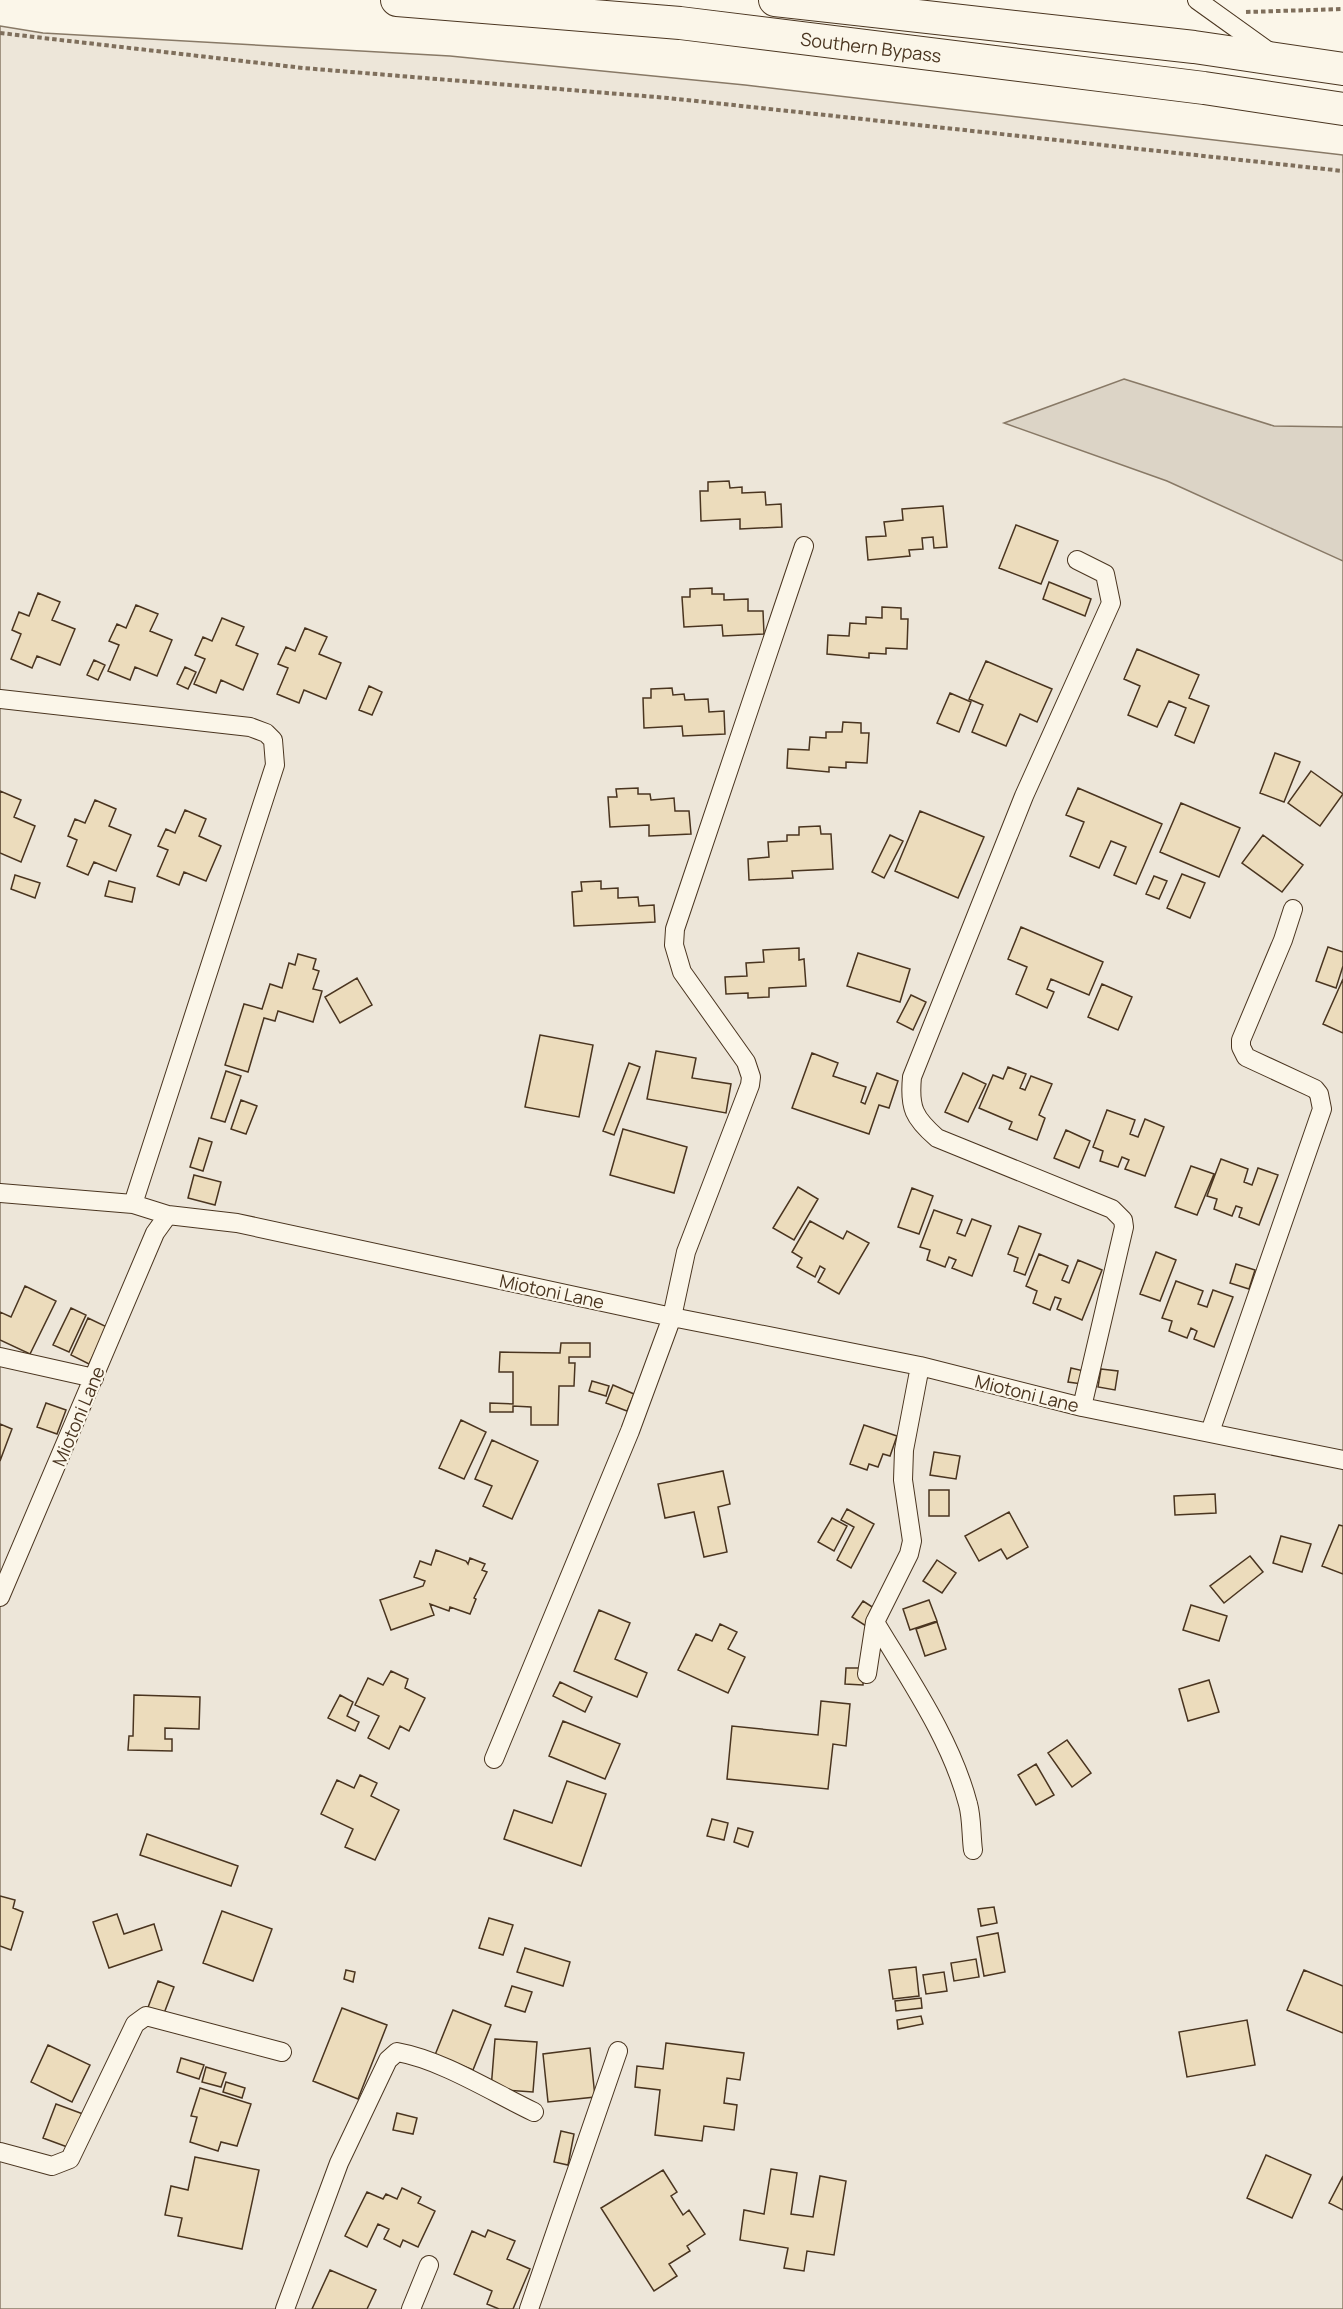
<svg xmlns="http://www.w3.org/2000/svg" width="1343" height="2309" viewBox="0 0 1343 2309" font-family="Manrope,sans-serif">
<style>
.green{fill:#ede6d9;stroke:#887966;stroke-width:1.5}
.water{fill:#dcd4c6;stroke:#887966;stroke-width:1.5}
.building{fill:#ecdcbc;stroke:#4a3520;stroke-width:1.5}
.lines{fill:none;stroke-linecap:round;stroke-linejoin:round}
.minor-casing{stroke:#4a3520;stroke-width:20}
.trunk-casing{stroke:#4a3520;stroke-width:34}
.path{stroke:#7f6f5c;stroke-width:4;stroke-dasharray:4.5 3;stroke-linecap:butt}
.minor{stroke:#fbf6e9;stroke-width:18}
.trunk{stroke:#fbf6e9;stroke-width:32}
.labels{text-anchor:middle;dominant-baseline:central;stroke-width:4.5;stroke-linejoin:round;paint-order:stroke}
.street-label{font-size:18px;fill:#4a3520;stroke:#fbf6e9}
</style>
<rect width="100%" height="100%" fill="#fbf6e9"/>
<path class="green" d="M0,26l43,7 407,23 295,29 598,70v2154h-1343z"/>
<path class="water" d="M1124,379l150,47 69,1v134l-176,-80 -163,-58z"/>
<path class="building" d="M729,481l1,7 12,-1v6l23,-1 1,13 15,-1 1,23 -42,2v-10l-39,2 -1,-30h8v-9z
M943,506l4,41 -13,1 -1,-11 -11,1 1,11 -14,1 1,6 -42,4 -2,-23 20,-1 -2,-14 19,-2 -1,-11z
M1016,525l42,16 -17,43 -42,-16z
M1049,582l42,17 -6,17 -42,-17z
M712,588v6h12v6l24,-1v12h15l1,23 -41,2 -1,-11 -38,2 -2,-30h8v-8z
M38,593l22,9 -8,18 23,9 -15,36 -23,-9 -5,12 -21,-9 10,-25 -9,-4 7,-18 10,4z
M136,605l22,9 -8,17 22,9 -15,36 -22,-9 -5,13 -22,-9 11,-26 -10,-4 8,-17 9,4z
M882,607l19,1v11h7l-1,30 -21,-1v6l-17,-1v5l-42,-4 1,-19 21,1 1,-13 16,1v-7l16,1z
M222,618l22,9 -8,18 22,9 -15,36 -22,-10 -5,13 -22,-9 11,-25 -10,-4 8,-18 9,4z
M305,628l22,9 -8,17 22,9 -15,36 -22,-9 -5,13 -22,-9 11,-26 -10,-4 8,-17 9,4z
M1137,649l62,26 -10,23 20,8 -15,37 -19,-8 11,-27 -17,-7 -12,26 -29,-12 12,-29 -16,-7z
M94,660l11,5 -7,15 -11,-5z
M986,661l66,28 -15,33 -17,-8 -14,32 -34,-14 11,-27 -14,-6z
M185,667l11,5 -8,17 -11,-5z
M369,686l13,6 -10,23 -13,-5z
M672,688l1,7 11,-1 1,6 23,-1 1,13 15,-1 1,23 -42,2 -1,-10 -38,2 -1,-30h8v-9z
M950,693l21,9 -12,30 -22,-9z
M843,722l18,1v10h8l-2,30 -21,-1v6l-17,-1v5l-42,-4 1,-19 21,1 1,-13 16,1v-6h16z
M1275,753l25,9 -16,40 -24,-9z
M1311,771l32,23 -23,32 -32,-23z
M638,788v6h12l1,6 23,-2 1,13h14l2,23 -42,2v-11l-39,2 -2,-30h9l-1,-8z
M1078,788l84,36 -26,60 -22,-9 12,-28 -15,-6 -12,27 -29,-12 14,-34 -18,-7z
M0,791l21,9 -7,17 21,9 -14,36 -21,-9z
M95,800l21,9 -7,17 22,9 -15,36 -22,-9 -6,13 -21,-9 10,-26 -9,-4 7,-17 10,4z
M1181,803l59,25 -21,49 -59,-25z
M185,810l21,9 -7,17 22,10 -15,35 -22,-9 -5,13 -22,-9 11,-26 -10,-4 8,-17 9,4z
M920,811l64,26 -26,61 -63,-27z
M820,826l1,8h10l2,35 -41,2 1,7 -44,2 -1,-21 21,-2 -1,-15 19,-1v-6h12v-8z
M890,835l13,6 -19,37 -12,-6z
M1263,835l40,30 -21,27 -40,-29z
M1182,874l23,9 -15,35 -23,-10z
M15,875l25,8 -5,15 -24,-9z
M1154,876l13,5 -8,18 -13,-5z
M109,881l26,7 -3,14 -27,-6z
M601,881v8l17,-1v10l20,-1 1,9 15,-1 1,17 -81,4 -2,-34 10,-1 -1,-9z
M1021,927l82,35 -14,33 -38,-16 -4,10 7,3 -7,16 -31,-14 11,-27 -19,-8z
M1328,947l15,5v14l-7,22 -20,-7z
M799,948v12l5,-1 2,27 -37,2v9l-21,1v-5l-22,1 -1,-17 22,-1 -1,-13 18,-1 -1,-12z
M858,953l52,16 -10,33 -53,-16z
M298,954l18,5 -3,10 6,2 -6,18 9,2 -9,31 -35,-11 -3,10 -11,-3 -16,54 -23,-7 19,-61 18,5 8,-25 12,4 7,-25 6,2z
M357,978l15,27 -32,18 -15,-26z
M1343,979v54l-20,-9z
M1102,984l30,13 -14,33 -30,-13z
M911,995l15,7 -13,28 -16,-8z
M540,1035l53,10 -14,72 -54,-10z
M656,1051l40,7 -4,20 39,6 -5,29 -79,-14z
M812,1053l26,10 -5,13 33,11 -5,15 4,2 12,-31 21,8 -9,27 -10,-3 -10,29 -77,-26z
M629,1063l11,4 -26,68 -11,-4z
M1008,1067l18,7 -6,14 5,2 6,-14 21,8 -13,31 6,3 -8,22 -28,-11 3,-7 -33,-14 14,-33 10,4z
M226,1071l15,5 -16,46 -14,-4z
M963,1073l23,11 -18,38 -23,-10z
M241,1100l16,6 -11,28 -15,-5z
M1107,1110l28,10 -5,14 8,3 7,-18 19,8 -19,49 -20,-7 4,-9 -7,-3 -4,10 -18,-6 3,-10 -10,-4z
M623,1129l64,18 -13,46 -64,-18z
M1066,1130l24,11 -11,27 -25,-10z
M199,1138l13,4 -9,29 -13,-4z
M1221,1159l27,10 -4,13 8,3 6,-17 20,7 -19,50 -20,-8 3,-9 -6,-2 -4,10 -18,-7 3,-10 -10,-3z
M1191,1166l23,8 -17,41 -22,-8z
M194,1175l27,7 -6,23 -27,-7z
M798,1187l20,12 -24,41 -21,-12z
M912,1188l21,8 -14,38 -21,-7z
M934,1210l28,10 -5,13 8,3 7,-17 19,7 -19,50 -20,-8 4,-8 -7,-3 -4,10 -18,-7 3,-10 -10,-3z
M810,1221l33,18 4,-8 22,12 -30,51 -21,-12 7,-13 -5,-3 -5,11 -18,-10 5,-9 -10,-6z
M1019,1226l22,8 -16,41 -11,-4 4,-13 -10,-4z
M1156,1252l20,8 -16,41 -20,-7z
M1039,1254l29,12 -6,14 7,3 9,-23 24,10 -20,50 -25,-11 4,-10 -6,-2 -5,13 -17,-7 4,-12 -11,-5z
M1236,1264l19,6 -6,19 -19,-6z
M1176,1281l27,10 -5,13 9,3 6,-17 20,7 -19,50 -20,-8 3,-8 -6,-3 -4,10 -18,-7 3,-10 -10,-3z
M25,1286l31,15 -26,53 -30,-14v-28l11,5z
M71,1308l15,7 -17,37 -16,-7z
M88,1318l19,9 -18,37 -18,-9z
M561,1343h29v14h-21v6h6l-1,23h-15l-1,39h-27v-18l-18,-1v6h-23v-9l23,1v-32h-14l1,-20 60,1z
M1071,1368l13,3 -2,13 -14,-2z
M1101,1369l17,2 -3,19 -17,-3z
M592,1381l17,5 -3,10 -17,-5z
M613,1385l21,9 -7,17 -21,-8z
M46,1403l20,7 -9,24 -20,-7z
M461,1420l25,12 -22,47 -25,-11z
M0,1424l12,5 -12,32z
M864,1425l33,11 -7,20 -7,-2 -5,13 -9,-3 -2,6 -17,-6z
M492,1440l46,21 -26,58 -29,-13 9,-20 -17,-7z
M934,1452l26,4 -4,23 -26,-4z
M723,1471l7,33 -12,3 9,45 -23,5 -10,-45 -29,6 -7,-34z
M929,1490h20v26h-20z
M1215,1494l1,19 -41,2 -1,-19z
M847,1509l27,15 -23,44 -14,-8 17,-33 -13,-7z
M1009,1512l19,35 -21,12 -6,-10 -22,12 -14,-25z
M832,1518l15,8 -13,25 -16,-9z
M1339,1525l4,1v48l-21,-8z
M1281,1536l30,8 -9,28 -29,-9z
M436,1550l30,11 2,3 2,-6 15,6 -3,6 5,2 -13,26 2,1 -6,15 -20,-7 -1,4 -19,-7 4,11 -43,15 -11,-30 43,-14 2,-5 -11,-4 6,-16 11,4z
M1250,1556l13,16 -39,31 -14,-17z
M937,1560l19,13 -14,20 -19,-12z
M929,1600l8,21 -27,9 -7,-21z
M863,1601l14,9 -11,16 -14,-9z
M1191,1605l36,11 -8,25 -36,-11z
M599,1610l31,13 -15,36 32,14 -10,24 -63,-26z
M937,1622l9,27 -21,7 -9,-27z
M720,1624l17,8 -9,17 17,8 -17,36 -50,-23 18,-36 16,7z
M846,1668h18l-1,17 -18,-1z
M391,1671l17,8 -3,9 20,10 -16,33 -9,-5 -11,23 -21,-11 11,-22 -24,-11 13,-27 15,7z
M1209,1680l10,32 -31,9 -9,-32z
M560,1682l32,15 -7,15 -32,-16z
M134,1695l66,2 -1,32 -34,-1v11h7v12l-44,-1 1,-14h4z
M340,1695l13,7 -6,14 12,6 -4,9 -27,-13z
M821,1701l29,3 -4,42 -13,-2 -5,45 -101,-10 5,-53 86,9z
M563,1721l57,23 -15,35 -56,-23z
M1067,1740l24,33 -19,14 -24,-34z
M1036,1764l18,31 -18,10 -18,-30z
M360,1775l17,8 -6,13 28,14 -24,50 -30,-13 8,-18 -32,-15 16,-34 17,8z
M567,1781l39,13 -25,72 -77,-27 10,-29 38,13z
M712,1819l16,4 -4,17 -17,-4z
M738,1828l15,4 -5,15 -14,-5z
M147,1834l91,32 -7,20 -91,-31z
M0,1896l15,4 -2,8 10,4 -12,38 -11,-4z
M994,1907l3,16 -16,3 -3,-17z
M222,1911l50,18 -19,52 -50,-18z
M117,1914l7,20 30,-10 8,26 -53,18 -16,-46z
M489,1918l24,7 -10,30 -24,-7z
M998,1933l7,39 -21,4 -7,-39z
M525,1948l45,14 -7,24 -46,-14z
M976,1959l3,18 -25,4 -3,-18z
M916,1967l3,29 -26,3 -4,-29z
M346,1970l9,2 -2,10 -9,-3z
M1304,1970l39,16v47l-56,-23z
M944,1972l3,19 -21,3 -3,-19z
M158,1981l16,6 -11,29 -16,-6z
M512,1986l20,6 -7,20 -20,-6z
M921,1998l1,10 -26,3 -1,-10z
M342,2008l45,17 -29,74 -45,-18z
M453,2010l38,15 -18,45 -38,-15z
M921,2016l2,8 -25,5 -1,-9z
M1247,2020l8,45 -68,12 -8,-45z
M495,2039l42,3 -4,50 -42,-3z
M666,2043l78,10 -4,27 -13,-2 -3,25 13,2 -3,25 -30,-4 -2,15 -47,-6 5,-45 -25,-3 2,-21 26,3z
M48,2045l42,20 -18,37 -41,-20z
M590,2048l5,49 -47,5 -5,-48z
M181,2058l23,7 -5,14 -22,-7z
M206,2067l20,6 -5,14 -19,-5z
M226,2082l19,6 -3,10 -19,-6z
M200,2088l51,16 -14,42 -16,-4 -3,9 -28,-9 7,-25 -6,-1z
M56,2104l27,10 -13,34 -27,-10z
M397,2113l20,5 -4,16 -20,-4z
M561,2131l13,3 -6,31 -14,-3z
M1266,2155l45,20 -19,43 -45,-20z
M195,2157l64,13 -17,79 -64,-13 4,-18 -17,-3 6,-29 17,4z
M771,2169l26,4 -6,41 22,3 7,-41 26,5 -12,74 -27,-4 -3,20 -20,-3 4,-20 -48,-8 4,-30 20,4z
M663,2170l14,22 -6,4 12,19 6,-5 16,24 -18,12 3,5 -21,13 8,12 -23,15 -53,-83z
M1343,2176v34l-14,-7z
M402,2188l19,9 -3,6 17,8 -17,36 -15,-7 -3,7 -16,-8 5,-10 -11,-5 -11,23 -22,-11 22,-44 16,7 3,-5 11,5z
M488,2230l27,11 -8,18 23,10 -17,40h-14l-12,-5 5,-13 -38,-17 18,-43 13,6z
M330,2270l46,20 -9,19h-55z"/>
<g class="lines">
<g class="minor-casing">
<path id="minor" d="M1197,0l74,53
M1077,560l28,14 6,29 -87,193 -112,281c-3,31 2,41 25,61l175,71 11,11 1,7 -42,180
M0,699l250,28 16,6 7,7 2,25 -142,439
M0,1193l133,11 35,11
M0,1357l94,21
M1210,1432l112,-323 -3,-15 -4,-5 -69,-32 -5,-10v-7l42,-100 10,-31
M0,1597l155,-364 13,-18 69,8 435,94 248,49 162,41 261,53
M875,1622c34,57 76,117 93,182 4,14 3,31 5,46
M867,1674l8,-52 34,-68 3,-13 -9,-61 1,-30 16,-84
M494,1759l136,-328 42,-114 14,-65 64,-167 1,-8 -5,-15 -64,-90 -8,-27 1,-16 129,-383
M0,2152l52,14 18,-7 65,-135 11,-8 136,36
M285,2309l54,-146 49,-103 9,-8c45,8 95,40 137,60
M411,2309l18,-44
M529,2309l89,-258"/>
</g>
<g class="trunk-casing">
<path id="trunk" d="M397,0l283,23 524,65 139,21
M775,0l419,47 149,22"/>
</g>
<path class="path" d="M1246,12l97,-3
M0,33l303,35 365,30 675,73"/>
<use href="#minor" class="minor"/>
<use href="#trunk" class="trunk"/>
</g>
<g class="labels">
<g class="street-label">
<text transform="translate(871 47) rotate(7)">Southern Bypass</text>
<text transform="translate(552 1291) rotate(12)">Miotoni Lane</text>
<text transform="translate(1027 1393) rotate(14)">Miotoni Lane</text>
<text transform="translate(78 1416) rotate(-67)">Miotoni Lane</text>
</g>
</g>
</svg>
